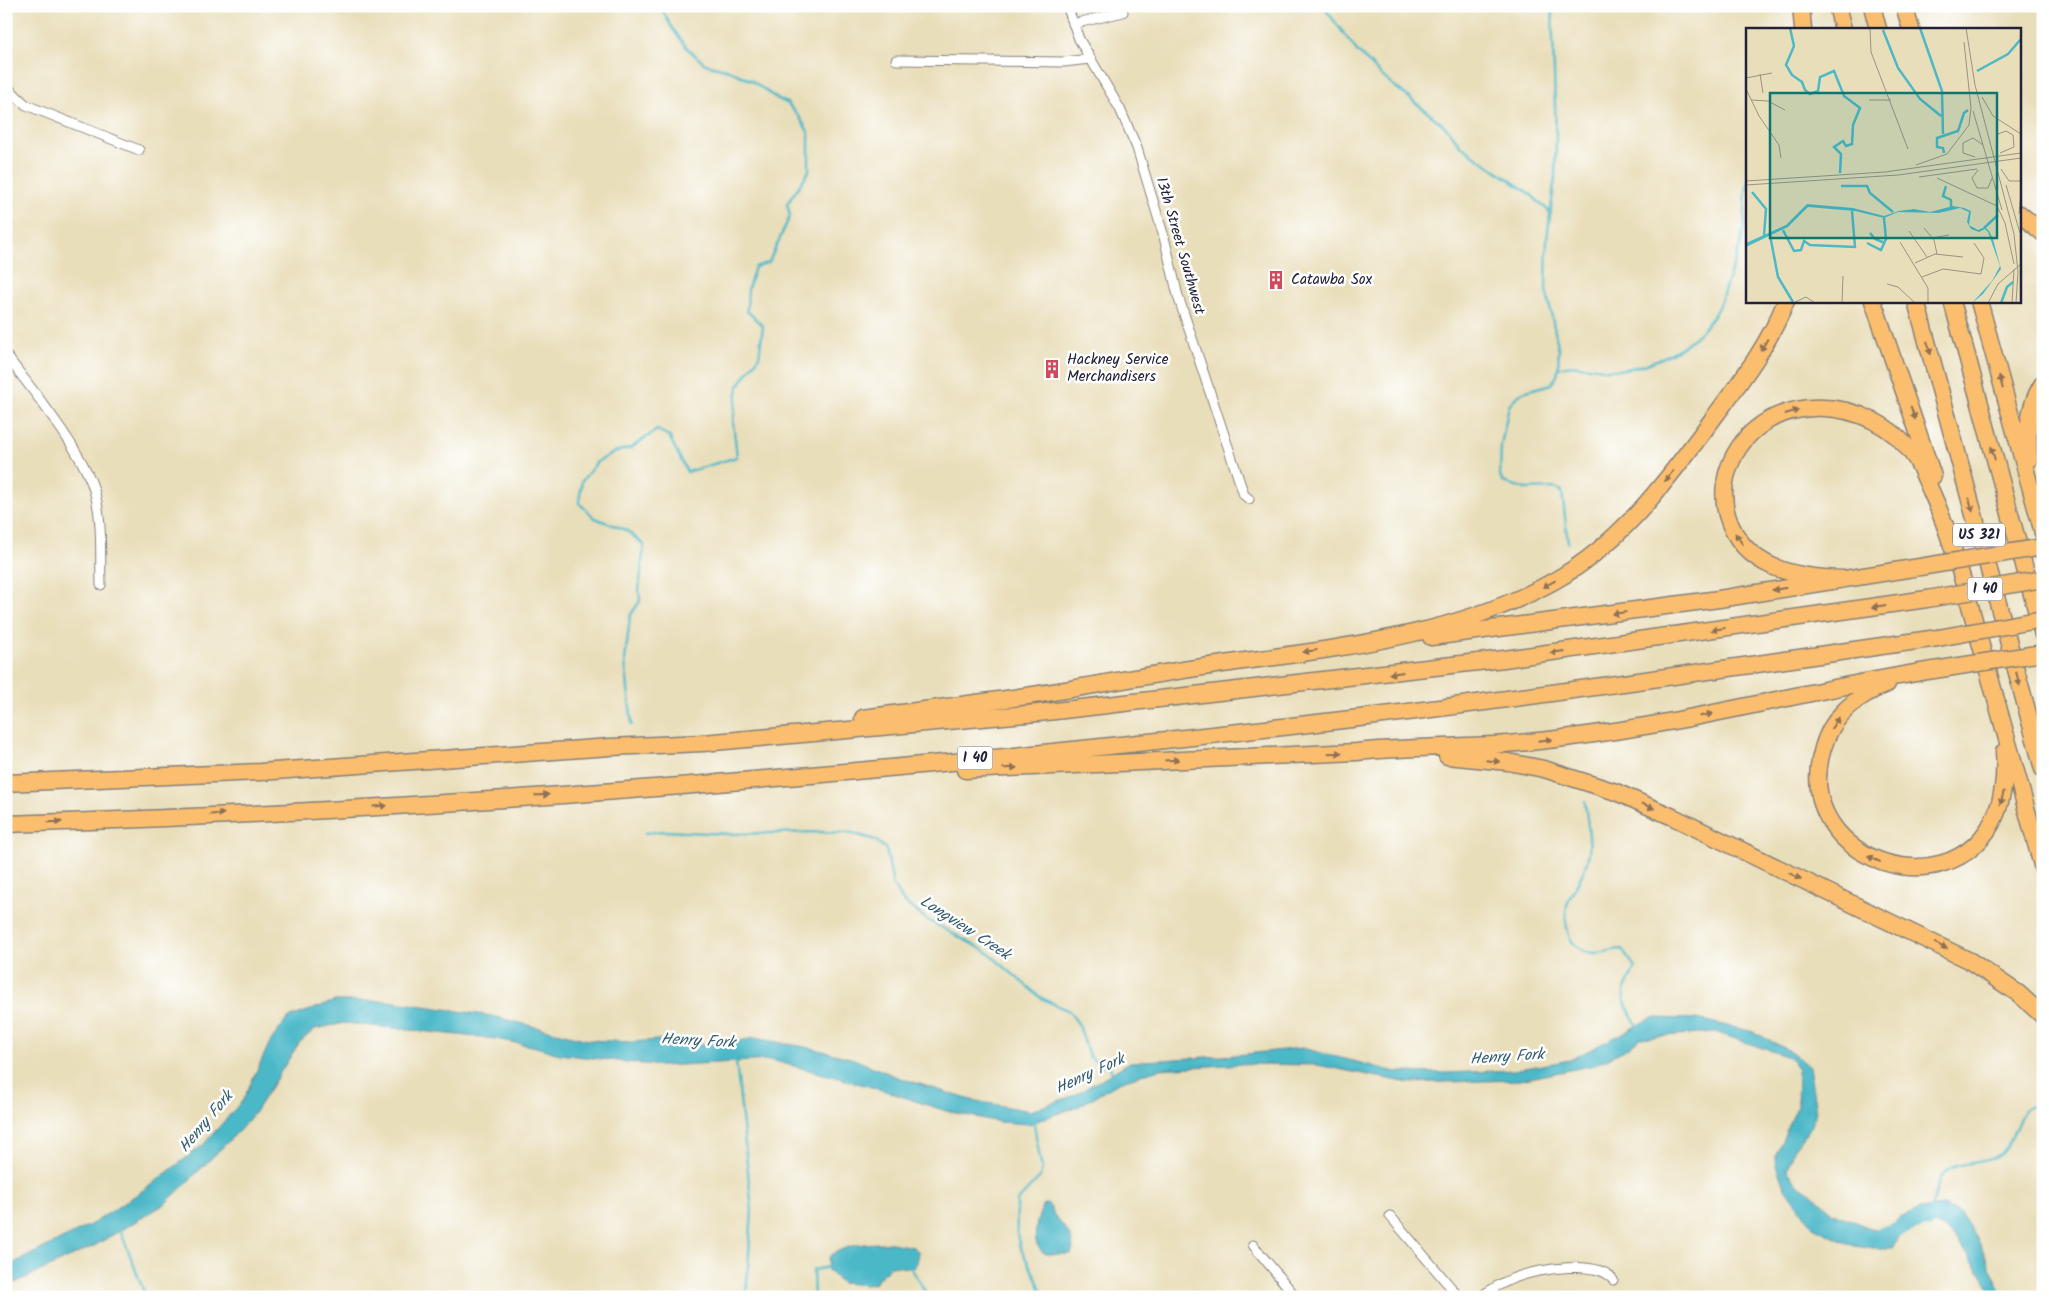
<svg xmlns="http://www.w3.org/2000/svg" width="2049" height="1303" viewBox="0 0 2049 1303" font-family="Kalam,sans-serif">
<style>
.water{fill:#4cb8c8;stroke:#376d82}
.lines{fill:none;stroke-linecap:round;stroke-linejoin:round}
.stream{stroke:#4cb8c8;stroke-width:2.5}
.river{stroke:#4cb8c8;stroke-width:15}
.street-casing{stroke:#86807a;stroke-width:11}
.highway-casing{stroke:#86807a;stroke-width:19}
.street{stroke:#fff;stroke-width:9}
.highway{stroke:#fbbe6e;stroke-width:16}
.highway-bridge-casing{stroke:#86807a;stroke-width:19;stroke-linecap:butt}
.highway-bridge{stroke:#fbbe6e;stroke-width:16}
.oneway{fill:#8e7054}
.labels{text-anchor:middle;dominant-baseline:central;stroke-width:5;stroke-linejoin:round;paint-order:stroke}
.shield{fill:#fff;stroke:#646476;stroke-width:1}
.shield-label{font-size:14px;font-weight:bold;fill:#22223b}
.street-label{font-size:15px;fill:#22223b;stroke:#fff}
.poi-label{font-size:15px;fill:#22223b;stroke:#fff;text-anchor:start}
.water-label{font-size:16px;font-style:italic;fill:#335e73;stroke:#fff}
.inset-river{fill:none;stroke:#4cb8c8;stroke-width:2.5}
.inset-road{fill:none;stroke:#999387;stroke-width:1}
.view{fill:#0f766e;fill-opacity:0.15;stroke:#0f766e;stroke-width:2.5}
.inset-edge{fill:none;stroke:#22223b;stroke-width:2.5}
</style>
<rect width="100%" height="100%" fill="#fff"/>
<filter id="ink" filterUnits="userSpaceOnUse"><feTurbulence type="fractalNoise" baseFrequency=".02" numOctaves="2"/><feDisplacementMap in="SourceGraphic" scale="10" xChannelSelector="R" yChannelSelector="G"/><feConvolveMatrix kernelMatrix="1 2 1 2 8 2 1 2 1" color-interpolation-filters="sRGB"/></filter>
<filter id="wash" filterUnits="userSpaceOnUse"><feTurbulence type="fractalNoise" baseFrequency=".0096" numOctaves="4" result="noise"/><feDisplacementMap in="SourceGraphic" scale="20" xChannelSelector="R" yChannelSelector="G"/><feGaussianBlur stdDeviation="1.12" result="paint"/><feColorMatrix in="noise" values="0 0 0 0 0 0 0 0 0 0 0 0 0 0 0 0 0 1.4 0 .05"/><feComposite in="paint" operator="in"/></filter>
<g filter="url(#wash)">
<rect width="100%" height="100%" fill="#e9deba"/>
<path class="water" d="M335,1001h52l51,7 54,8 96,24 44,2 38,-3 24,5h29l31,-6 57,10 43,11 43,18 74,23 59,11 45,-16 55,-33 106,-7 66,-7 94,24 50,1 68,-3 56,-10 82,-42 45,1 57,13 36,19 19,15 7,46 -7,18 -16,20 -5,20 8,13 16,11 21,19 42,17 14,-1 11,-11 20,-9 22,-3 18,7 18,27 26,57h-10c-8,-16 -39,-68 -56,-71 -10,-2 -25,-1 -35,0l-10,22h-20l-25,-4 -35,-17 -29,-40 -8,-22v-11l21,-47 1,-38 -9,-12 -74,-25 -75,6 -12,10 -33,17 -75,15 -111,3 -92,-18 -73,-1 -85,5 -37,12 -43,25 -50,18 -30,-2 -53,-11 -67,-22 -108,-29 -110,6 -102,-12 -23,-7 -40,-8 -152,-16 -29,6 -16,14 -44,69 -16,19 -74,73 -71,42 -88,41v-20l86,-43 56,-37 55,-42 40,-45 27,-58 18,-24z
M1044,1204c7,0 7,5 10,11 8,11 24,23 17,39h-25c-18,-9 -9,-37 -2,-50z
M892,1243l21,4 6,5 -4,15c-8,3 -16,-2 -25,-1l-15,17 -9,2 -24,-2 -14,-12 1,-14c17,-14 42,-14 63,-14z"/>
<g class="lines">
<path class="stream" d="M1323,6l34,45 26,26 63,50 15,19 69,48 21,19
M1552,6l4,132 -1,39 -8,62 -1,50 13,62 -1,18 -1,7 -6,8 -28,8 -9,7 -5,7 -8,39 -1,31 3,6 23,7 29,-1 7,3 6,52
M1558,369c11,-9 43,2 59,1 38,-3 83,-27 100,-61 5,-9 7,-20 11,-29 7,-17 14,-35 16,-54 2,-15 0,-31 4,-45
M632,725l-7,-64 5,-45 10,-15 -1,-11 5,-45 -18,-15 -31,-12 -16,-15 3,-22 15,-19 18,-10 16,-4 26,-18 12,6 18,36 50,-15 -4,-35 5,-36 21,-29 4,-31 -16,-15 1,-22 7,-22 14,-5 21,-46 -3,-12 22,-33v-38l-9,-15 -13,-15 -11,-5 -24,-17 -26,-12 -21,-5 -17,-15 -16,-21 -12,-22
M1585,801c1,16 6,35 4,51 -4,33 -33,45 -20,83 3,10 13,17 23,18 9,1 20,-4 30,-4l13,18 -11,24v9l13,27
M645,833l20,-2 63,3 95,-2 29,1 23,7 11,9 7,36 11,17 22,17 61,33 54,46 28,13 10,14 10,31 11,9 10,2 2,7
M736,1061l16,149 -6,87
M1033,1119l9,51 -2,7 -23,24c0,15 -2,35 4,48 8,17 18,30 22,48
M1930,1209c6,-10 5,-24 12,-33 15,-19 43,-8 60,-24 13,-13 13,-30 24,-44l17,-5
M120,1229l26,68
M910,1266l18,31
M814,1297l-1,-27 16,-3"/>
<path class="river" d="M1883,1234l40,-14 5,1"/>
</g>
</g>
<g filter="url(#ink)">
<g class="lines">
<g class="street-casing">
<path id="street" d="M1067,6l12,33 41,70 17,39 27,89 14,59 66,199 5,4
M1073,24l50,-12
M896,60l168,2 26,-3
M6,86l20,19 113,45
M6,355c26,35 76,95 88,135 9,30 6,64 7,95
M1390,1216l69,81
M1253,1245l43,52
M1480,1297c12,-8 24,-16 37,-20 21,-8 83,-18 96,3"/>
</g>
<g class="highway-casing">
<path id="highway" d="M1801,6l2,23
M1837,6l6,23
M1872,6l6,23
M1904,6l7,23
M2020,214l23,19
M1873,301l60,175
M1916,301l127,468
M1952,301l91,334
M1979,301l64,232
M2029,459c-3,-27 -1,-53 14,-76
M1845,579c-49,-1 -102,-10 -118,-64 -5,-18 -3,-38 5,-55 34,-73 141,-65 182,-4 7,11 12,24 17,35 22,49 35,100 49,151 21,76 42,152 63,227
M1431,637l288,-38 207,-33
M1887,684c-30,11 -55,32 -64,64 -41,132 193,182 181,4
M863,718c59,-8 118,-15 177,-24 57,-9 113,-20 170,-28 116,-17 241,-27 344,-85 68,-38 113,-101 158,-161 28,-38 57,-75 74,-119
M1447,756l61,6 36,7 72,23 57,25 297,144 49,33 24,22
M965,770l392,-18c37,-4 73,-4 110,-6 37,-1 76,-5 113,-10 125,-16 247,-51 373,-69
M6,783l254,-11 350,-25 93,-4 335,-30 466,-54 423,-60
M6,824c455,-14 910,-53 1362,-107 190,-23 380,-52 570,-79"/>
</g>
<use href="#street" class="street"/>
<use href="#highway" class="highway"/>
<g class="highway-bridge-casing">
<path id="highway-bridge" d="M1926,566l117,-19
M1927,599l116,-20
M1938,638l105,-19
M1953,667l90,-14"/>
</g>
<use href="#highway-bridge" class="highway-bridge"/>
</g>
<defs><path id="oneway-solid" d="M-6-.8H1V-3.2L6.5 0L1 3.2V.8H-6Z" transform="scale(1.25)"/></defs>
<g class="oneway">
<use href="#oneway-solid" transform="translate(1764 345) rotate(120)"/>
<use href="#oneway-solid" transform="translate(1929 348) rotate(75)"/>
<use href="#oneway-solid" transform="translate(2001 382) rotate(-105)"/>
<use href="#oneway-solid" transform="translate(1792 412) rotate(-16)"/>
<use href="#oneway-solid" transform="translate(1913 413) rotate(71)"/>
<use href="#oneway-solid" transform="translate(1993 453) rotate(-105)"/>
<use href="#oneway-solid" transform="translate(1669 476) rotate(129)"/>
<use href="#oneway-solid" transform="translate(1971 505) rotate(75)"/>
<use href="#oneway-solid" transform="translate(1739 539) rotate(-124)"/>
<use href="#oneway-solid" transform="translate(1549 584) rotate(152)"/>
<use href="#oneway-solid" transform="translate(1779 589) rotate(171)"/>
<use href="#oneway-solid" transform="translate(1879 606) rotate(172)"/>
<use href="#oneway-solid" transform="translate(1619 613) rotate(172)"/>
<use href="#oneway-solid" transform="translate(1718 629) rotate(172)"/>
<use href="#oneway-solid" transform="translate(1310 651) rotate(172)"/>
<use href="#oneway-solid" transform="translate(1557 652) rotate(172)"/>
<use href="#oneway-solid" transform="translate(1396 673) rotate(173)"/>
<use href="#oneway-solid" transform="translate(2018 679) rotate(75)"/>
<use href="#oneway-solid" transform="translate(1706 715) rotate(-12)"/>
<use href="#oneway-solid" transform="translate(1835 723) rotate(-55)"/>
<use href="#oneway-solid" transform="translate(1545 740) rotate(-6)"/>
<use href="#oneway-solid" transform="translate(1335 753) rotate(-2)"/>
<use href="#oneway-solid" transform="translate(1172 760) rotate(-3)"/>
<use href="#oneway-solid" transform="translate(1493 761) rotate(6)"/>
<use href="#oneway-solid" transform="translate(1010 768) rotate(-2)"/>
<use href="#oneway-solid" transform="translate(542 795) rotate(-4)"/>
<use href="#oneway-solid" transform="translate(2002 798) rotate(105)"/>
<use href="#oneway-solid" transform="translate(380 806) rotate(-4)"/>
<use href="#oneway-solid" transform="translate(1648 806) rotate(23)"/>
<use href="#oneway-solid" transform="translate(217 814) rotate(-3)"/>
<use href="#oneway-solid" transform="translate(55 822) rotate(-2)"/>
<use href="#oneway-solid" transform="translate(1874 859) rotate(-155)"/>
<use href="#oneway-solid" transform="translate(1795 876) rotate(26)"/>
<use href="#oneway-solid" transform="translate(1941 946) rotate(26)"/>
</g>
</g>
<defs>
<g id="building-bare" transform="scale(1.5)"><path d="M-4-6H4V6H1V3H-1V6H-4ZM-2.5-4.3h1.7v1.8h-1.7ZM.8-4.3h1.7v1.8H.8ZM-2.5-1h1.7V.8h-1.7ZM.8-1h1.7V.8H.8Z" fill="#d1495b" stroke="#fff" stroke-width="2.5" paint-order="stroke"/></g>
</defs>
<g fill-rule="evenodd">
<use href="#building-bare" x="1276" y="280"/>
<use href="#building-bare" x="1052" y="369"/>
</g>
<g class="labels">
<g class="shield">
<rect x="1953" y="523.5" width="52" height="23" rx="4"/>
<rect x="1967.5" y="577.5" width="35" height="23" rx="4"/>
<rect x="957.5" y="746.5" width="35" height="23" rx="4"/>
</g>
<g class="shield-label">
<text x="1979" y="535">US 321</text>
<text x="1985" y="589">I 40</text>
<text x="975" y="758">I 40</text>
</g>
<g class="street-label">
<text transform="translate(1180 246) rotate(74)">13th Street Southwest</text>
</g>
<g class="poi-label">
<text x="1291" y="280">Catawba Sox</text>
<text x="1067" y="360">Hackney Service<tspan x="1067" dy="17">Merchandisers</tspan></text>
</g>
<g class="water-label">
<text transform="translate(965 928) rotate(33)">Longview Creek</text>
<text transform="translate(698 1041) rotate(3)">Henry Fork</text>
<text transform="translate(1507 1057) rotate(-4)">Henry Fork</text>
<text transform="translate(1090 1074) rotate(-25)">Henry Fork</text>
<text transform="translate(206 1122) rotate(-50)">Henry Fork</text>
</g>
</g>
<g transform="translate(1746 28)">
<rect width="275" height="275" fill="#e9deba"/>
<path d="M61,176l46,4 31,8 15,-5 15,-2 16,3 23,-6 11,2 7,3 -2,14 9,5 7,-3 4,4 4,8 8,30 -18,25 -11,9 20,-22 8,-15 -12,-34 -3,-3 -6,3 -8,-3 -4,-7 2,-10 -9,-4 -21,5 -41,-1 -14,6 -29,-7 -47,-4 -20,20 -42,20v-4l40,-18z" fill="#4cb8c8"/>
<path class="inset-river" d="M44,0l4,18 -8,19 6,10 10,7 3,8 5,4 8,-3 2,-14 14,-6 10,25 16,12 -7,17 -1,19 -6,2 -3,-5 -9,6 7,7 -1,19M174,0l22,63 1,43M137,2l15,38 22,31 21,17M231,43l31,-17 13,-15M198,125l-1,-5 -6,-1v-9l21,-7 6,-18 4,-3M95,158h26l3,7 23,19M200,158l-3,10 8,4v7M6,164l14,17 -2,27M238,200l14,-13M37,202l11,21 7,-1 3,-9 6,4 45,2 -3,-36M124,205l5,6 10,4M24,207l8,42 15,25M121,215l14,7 5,-11 -2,-21M255,275l6,-16 6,-5"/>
<path class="inset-road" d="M124,0l1,24 37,97M220,0l9,57 39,149 4,38 -2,31M14,46l3,19M0,50l26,-5M0,61l13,27 20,29 2,13M236,69l11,19 28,18M5,72l17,1 17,9M123,72h22M227,83l29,99M250,120l2,-14 8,-3 7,4 1,12 -14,6M229,129l-12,-4v-10l10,-5 10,7M170,137l31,-11 22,-29 2,-17 -7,-66M255,141l8,12h12M232,142l-6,8 5,10h11l4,-10M173,149l58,-8M191,150l60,28 8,17 9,41M0,153l139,-9 136,-19M0,157l152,-10 123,-17M260,157l14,48M273,186l2,-22M178,200l10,12 3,14M163,203l18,26M186,210l17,-3M154,214l28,46v15M169,235l20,-9 28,3M176,249l21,-8 38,5 3,-16 -10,-15M141,256l11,3 17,16M47,275l13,-6 9,6M96,275l1,-27M242,275l10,-19 23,-20M266,275l2,-34"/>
<path class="view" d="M24,65h227v145h-227z"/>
<rect width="275" height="275" class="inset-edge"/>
</g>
<rect width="2049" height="1303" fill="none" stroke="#fff" stroke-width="25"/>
</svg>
